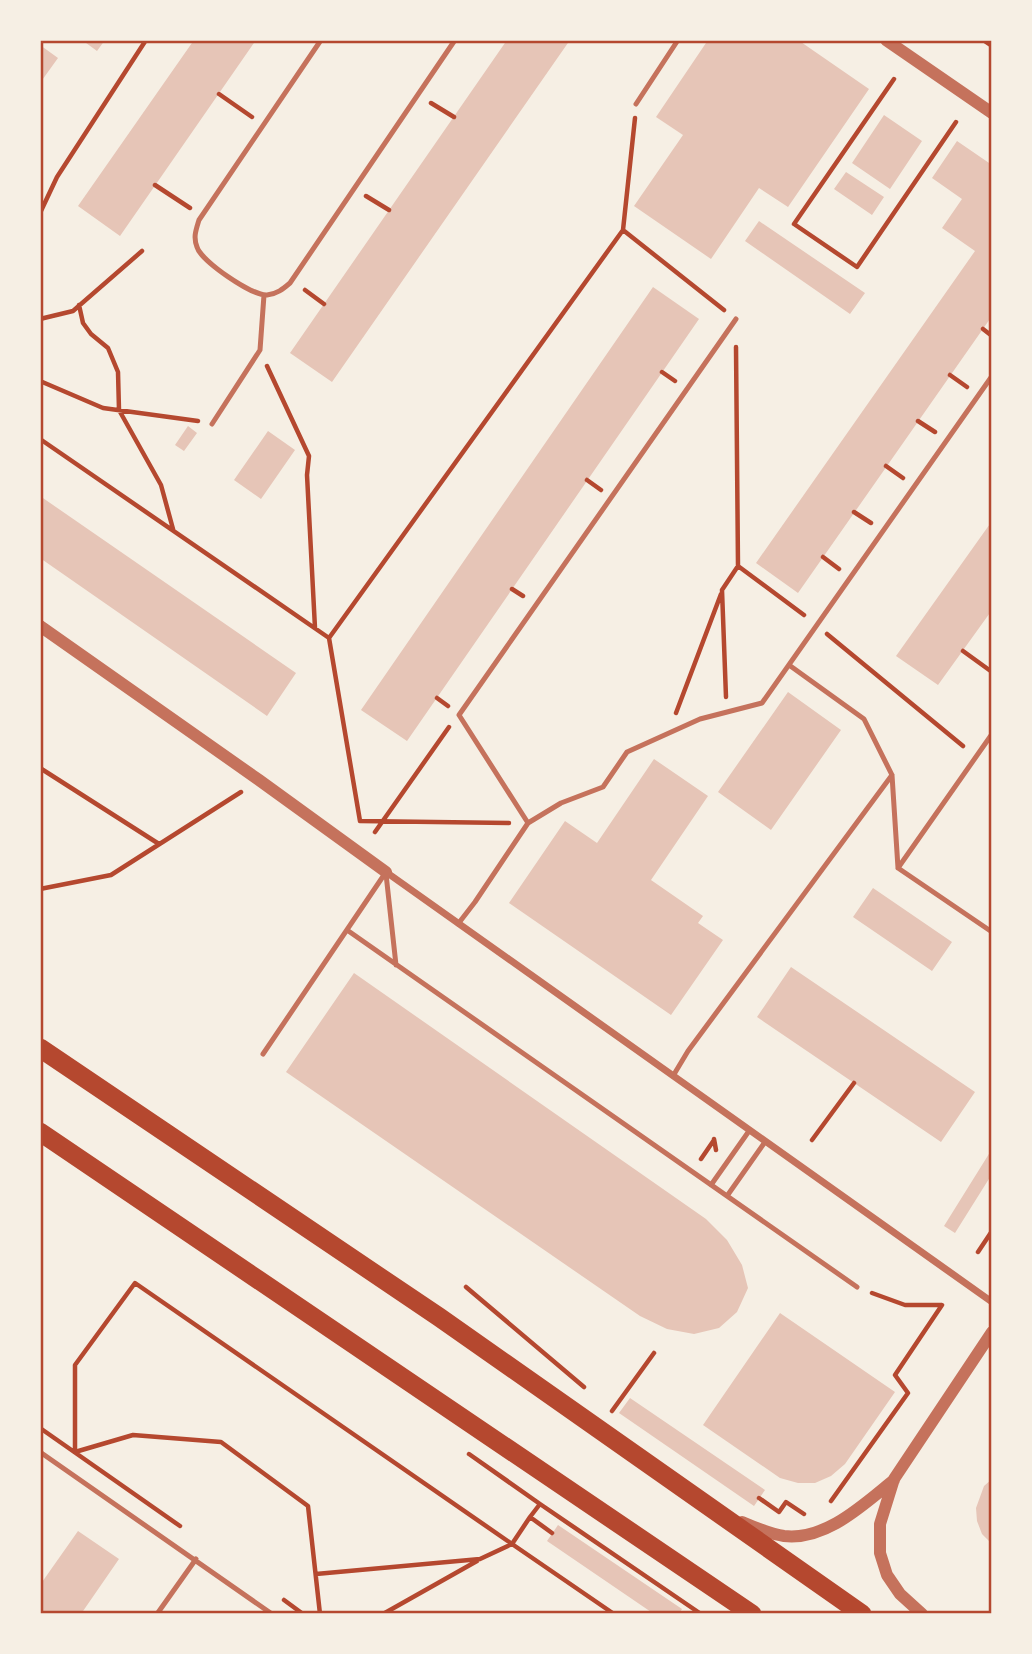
<svg xmlns="http://www.w3.org/2000/svg" width="1032" height="1654" viewBox="0 0 1032 1654" font-family="Lato,sans-serif">
<style>
.building{fill:#e6c5b7}
.lines{fill:none;stroke-linecap:round;stroke-linejoin:round}
.path{stroke:#b5482f;stroke-width:4.5}
.service{stroke:#c5725c;stroke-width:5}
.minor{stroke:#c5725c;stroke-width:7}
.tertiary{stroke:#c5725c;stroke-width:12}
.trunk{stroke:#b5482f;stroke-width:19}
.neatline{fill:none;stroke:#b5482f;stroke-width:2.5}
</style>
<rect width="100%" height="100%" fill="#f6efe4"/>
<path class="building" d="M82,40h23l-8,11z
M194,40h62l-136,196 -42,-30z
M507,40h63l-238,342 -42,-29z
M708,40h90l71,49 -81,118 -29,-19 -48,71 -77,-53 49,-71 -27,-18z
M40,45l18,13 -18,25z
M884,115l38,26 -32,48 -38,-26z
M957,141l35,24v151l-194,277 -42,-30 219,-312 -33,-23 20,-29 -30,-21z
M846,172l38,25 -12,18 -38,-26z
M759,221l106,72 -15,21 -105,-73z
M653,287l46,32 -292,422 -46,-31z
M188,426l9,7 -13,18 -9,-6z
M268,431l27,19 -34,49 -27,-19z
M40,496l256,177 -29,43 -227,-158z
M992,521v89l-54,75 -42,-29z
M788,692l53,38 -70,100 -53,-38z
M654,759l54,37 -57,84 52,36 -5,7 25,17 -52,75 -162,-112 56,-82 32,22z
M873,888l79,54 -20,29 -79,-54z
M791,967l184,125 -34,50 -184,-125z
M354,973l352,246 21,21 15,25 6,23 -11,24 -18,16 -25,6 -27,-5 -27,-13 -354,-244z
M992,1149v25l-37,59 -11,-7z
M780,1313l115,79 -50,72 -14,12 -16,7h-17l-18,-5 -77,-53z
M630,1398l135,92 -11,16 -135,-93z
M992,1479v65l-10,-10 -5,-13 -1,-13 8,-22z
M558,1525l124,84 -3,5h-25l-107,-73z
M78,1531l41,28 -38,55h-41v-29z"/>
<g class="lines">
<path class="path" d="M983,40l9,6
M894,79l-100,145 63,43 99,-145
M219,94l33,23
M431,103l23,14
M155,185l35,23
M366,196l23,14
M40,213l17,-36 89,-137
M623,230l101,80
M305,290l19,14
M79,305l4,18 8,11 17,14 10,24 1,38 42,75 12,44
M40,319l33,-8 69,-60
M983,329l9,7
M736,347l2,219
M267,366l42,90 -2,19 8,153
M662,372l13,9
M950,375l17,12
M40,381l63,27 95,13
M918,421l17,11
M40,439l289,199 31,183 149,2
M886,466l17,12
M587,480l14,10
M854,512l17,11
M823,557l16,12
M512,589l11,7
M827,634l136,112
M329,638l294,-408 12,-112
M963,651l29,21
M726,697l-4,-107 16,-24 66,49
M437,698l11,8
M676,713l45,-119
M40,768l119,76
M375,832l74,-105
M40,889l71,-14 130,-83
M714,1139l2,11
M812,1140l42,-57
M701,1159l13,-19
M978,1252l14,-21
M466,1287l118,100
M872,1293l33,12h36
M612,1411l42,-58
M40,1428l140,98
M469,1454l71,50
M759,1498l20,14 7,-10 18,12
M831,1501l77,-108 -13,-18 47,-70
M530,1517l10,-13 161,110
M552,1533l-22,-16 -18,27 102,70
M316,1574l164,-15 32,-15 -377,-261 -60,82v87l58,-17 88,7 87,64 12,108
M284,1600l19,14
M383,1614l94,-53"/>
<path class="service" d="M321,40l-122,180c-3,10 -6,17 -2,27 4,14 55,49 70,48 10,-1 16,-6 23,-12l165,-243
M636,104l42,-64
M212,424l48,-74 4,-55
M789,665l75,54 28,56 6,93
M992,734l-94,134 94,64
M528,823l-69,-108 277,-396
M386,874l10,91
M458,924l17,-22 53,-79 33,-20 42,-16 24,-35 73,-33 62,-16 230,-327
M347,930l510,357
M263,1054l123,-182
M673,1076l15,-25 204,-276
M711,1185l38,-54
M727,1196l38,-54
M40,1452l232,162
M157,1614l39,-55"/>
<path class="minor" d="M386,872l606,430"/>
<path class="tertiary" d="M886,40l106,73
M40,626l219,154 127,92
M742,1522c14,6 28,12 42,14 42,5 80,-32 110,-56
M922,1614l-22,-20 -13,-19 -7,-22v-29l14,-45 98,-147"/>
<path class="trunk" d="M40,1048l399,269 423,297
M40,1132l712,482"/>
</g>
<rect width="1032" height="1654" fill="none" stroke="#f6efe4" stroke-width="84"/>
<rect x="42" y="42" width="948" height="1570" class="neatline"/>
</svg>
